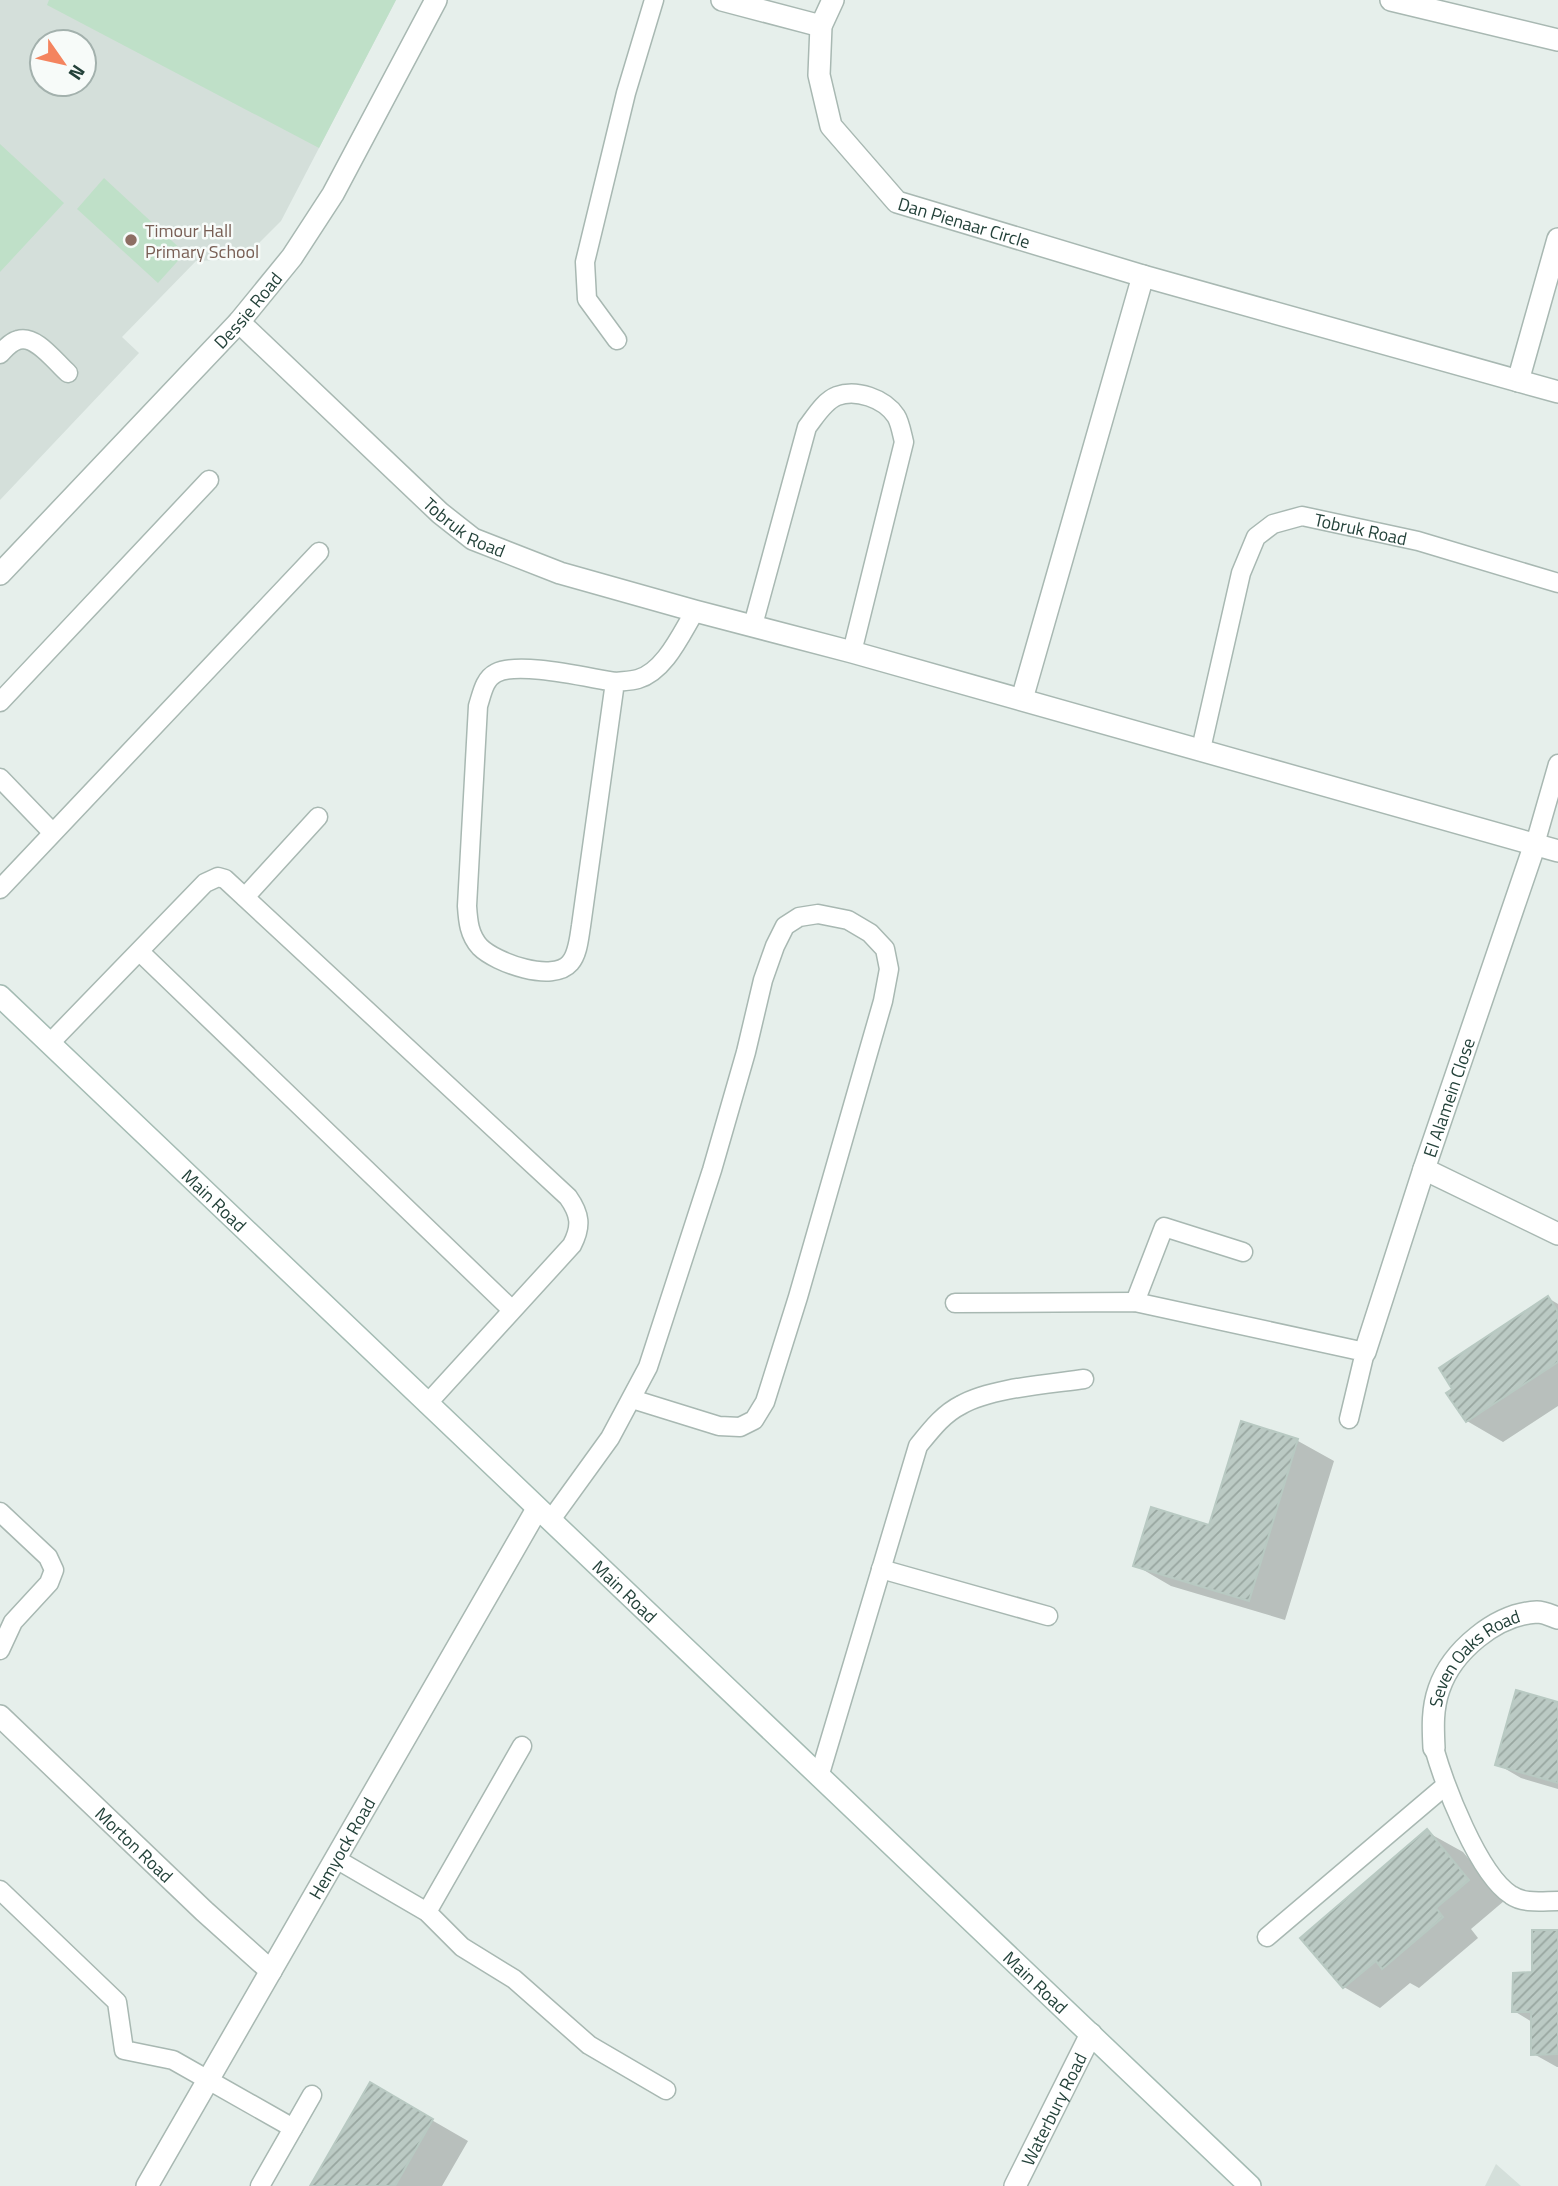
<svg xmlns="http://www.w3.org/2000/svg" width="1558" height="2186" viewBox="0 0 1558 2186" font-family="'Titillium Web',sans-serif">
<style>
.built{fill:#d4dfda;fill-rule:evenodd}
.garden{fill:#bfe0c8}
.shadow{fill:#0003}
.building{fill:url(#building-hatch);stroke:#b8c9c2;stroke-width:2}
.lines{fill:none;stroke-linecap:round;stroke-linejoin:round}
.lane-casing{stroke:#a8b8b2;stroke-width:21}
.street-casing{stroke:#a8b8b2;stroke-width:24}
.secondary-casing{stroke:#a4bbb3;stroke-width:24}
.lane{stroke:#fff;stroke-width:18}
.street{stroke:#fff;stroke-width:21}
.secondary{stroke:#fff;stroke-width:21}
.education-dot{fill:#8d6e63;stroke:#f7fbf9;stroke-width:2.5}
.labels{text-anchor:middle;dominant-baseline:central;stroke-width:5;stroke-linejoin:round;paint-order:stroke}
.street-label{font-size:18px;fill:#24423a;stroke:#f7fbf9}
.education-label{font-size:18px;fill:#785e54;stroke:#f7fbf9;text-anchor:start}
</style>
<defs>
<pattern id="building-hatch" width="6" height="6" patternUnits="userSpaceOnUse" patternTransform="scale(1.75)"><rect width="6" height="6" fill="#bbcac4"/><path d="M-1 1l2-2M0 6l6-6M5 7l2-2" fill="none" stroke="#98a6a0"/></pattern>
</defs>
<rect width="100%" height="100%" fill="#e6efeb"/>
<path class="built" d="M0,0h396l-115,221 -38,38 -47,2 -74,76 17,16 -139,147zM42,42h42v42h-42z
M1496,2164l25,22h-36z"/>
<path class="garden" d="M49,0h347l-77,148 -272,-143z
M0,144l64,59 -64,69z
M104,178l81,75 -27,30 -81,-74z"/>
<path class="shadow" d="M1548,1298l10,6v102l-55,36 -36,-21z
M1242,1424l56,17 36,20 -49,159 -114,-34 -36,-21 75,-38z
M1558,1704v85l-37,-11 -24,-14z
M1427,1832l36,20 41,49 -33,28 7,9 -59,50 -9,-5 -30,25 -36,-21 -42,-49z
M1558,1932v135h-1l-25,-14v-31l-18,-11z
M371,2085l97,56 -26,45h-130z"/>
<path class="building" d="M1548,1296l10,16v50l-92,60 -20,-29 6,-4 -13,-21z
M1241,1421l57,18 -49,162 -116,-35 18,-59 58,18z
M1516,1690l42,12v81l-63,-18z
M1427,1829l42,51 -33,28 7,9 -61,52 -6,-8 -33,27 -43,-50z
M1532,1930h26v124l-27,1v-43h-19l1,-39 19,-1z
M370,2082l63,37 -38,67h-85z"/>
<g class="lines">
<g class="lane-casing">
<g id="lane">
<path d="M617,340l-30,-41 -2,-37 41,-169 28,-93"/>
<path d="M0,354c5,-5 10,-12 18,-14 18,-6 38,23 50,33"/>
<path d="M753,625l54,-198c8,-10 17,-26 30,-31 19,-7 47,2 59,20 4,6 6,18 8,26l-52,210"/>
<path d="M615,682c-27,-4 -96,-21 -119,-9 -12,6 -14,21 -18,33l-11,200c1,15 2,29 13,41 16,16 73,36 90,16 8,-9 9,-25 11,-37l34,-244c7,-1 16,-1 23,-3 27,-8 43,-45 57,-68"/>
<path d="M0,702l209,-222"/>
<path id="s1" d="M1201,749l40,-176 15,-36 17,-13 29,-8 116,25 140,42"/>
<path d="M0,778l52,54"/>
<path d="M1535,844l23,-80"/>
<path d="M0,889l319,-337"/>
<path d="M245,897l73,-80"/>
<path d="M140,952l371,357"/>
<path d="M50,1043l155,-160 13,-6 7,2 343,318c12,17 14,29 4,48l-145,159"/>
<path d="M1135,1302l29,-75 79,25"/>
<path d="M955,1303l180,-1 230,50 -16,67"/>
<path d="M0,1512l48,45 6,13 -5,13 -36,39 -13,28"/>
<path d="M550,1521l60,-83 38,-71 64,-197 34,-118 17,-72 12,-34 10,-20 14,-9 19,-3 30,6 22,13 15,16 4,20 -6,32 -17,59 -68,237 -33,105 -11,18 -14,7 -21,-1 -87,-27"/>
<path d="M881,1569l167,47"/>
<path d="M1434,1748c11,38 44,126 77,147 13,9 31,6 47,6"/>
<path d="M819,1777l99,-331c13,-16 25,-32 43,-41 30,-17 88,-21 123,-26"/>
<path d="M336,1859l91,53 35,35 52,32 75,66 77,45"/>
<path d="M0,1890l117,112 7,48 49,10 120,68"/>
<path d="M427,1912l95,-166"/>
<path d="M1267,1937l178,-151"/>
<path d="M260,2186l52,-91"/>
</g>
</g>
<g class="street-casing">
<g id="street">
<path d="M722,0l99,26"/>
<path id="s2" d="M833,0l-12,26 -2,49 12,51 66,76 246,74 415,116"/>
<path d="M1391,0l167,40"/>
<path id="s3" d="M239,322l201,191 33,26 87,34 135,38 157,41 706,199"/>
<path d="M1518,381l40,-142"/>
<path id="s4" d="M0,574l239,-252 53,-65 41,-63 103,-194"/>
<path d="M1022,699l121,-423"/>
<path d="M1424,1169l134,65"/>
<path id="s5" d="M1365,1352l59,-183 111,-325"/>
<path id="s6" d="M0,1716l204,195 67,60"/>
<path id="s7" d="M1434,1748c-1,-20 -2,-39 5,-59 13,-38 57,-75 98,-77 7,0 15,4 21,6"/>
<path id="s8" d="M147,2186l390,-677"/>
<path id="s9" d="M1015,2186l76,-152"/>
</g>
</g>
<g class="secondary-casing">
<g id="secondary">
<path id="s10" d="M0,996l1250,1190"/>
</g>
</g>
<use href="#lane" class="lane"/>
<use href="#street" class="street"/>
<use href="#secondary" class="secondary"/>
</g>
<circle class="education-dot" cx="131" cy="240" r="7"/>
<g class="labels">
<g class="street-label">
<text stroke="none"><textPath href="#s2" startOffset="301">Dan Pienaar Circle</textPath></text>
<text stroke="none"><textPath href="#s4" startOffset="362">Dessie Road</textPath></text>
<text stroke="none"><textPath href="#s3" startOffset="306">Tobruk Road</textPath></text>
<text stroke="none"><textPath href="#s1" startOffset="331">Tobruk Road</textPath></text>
<text stroke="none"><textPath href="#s5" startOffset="268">El Alamein Close</textPath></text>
<text stroke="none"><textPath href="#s10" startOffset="296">Main Road</textPath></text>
<text stroke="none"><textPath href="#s10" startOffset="863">Main Road</textPath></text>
<text stroke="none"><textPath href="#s7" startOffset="107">Seven Oaks Road</textPath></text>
<text stroke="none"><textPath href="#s6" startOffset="186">Morton Road</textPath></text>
<text stroke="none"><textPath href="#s8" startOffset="390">Hemyock Road</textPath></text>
<text stroke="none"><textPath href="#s10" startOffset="1430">Main Road</textPath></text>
<text stroke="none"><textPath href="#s9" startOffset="86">Waterbury Road</textPath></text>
</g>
<g class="education-label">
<text x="145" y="230">Timour Hall<tspan x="145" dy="21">Primary School</tspan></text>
</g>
</g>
<g transform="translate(63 63) rotate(124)"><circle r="33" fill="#f7fbf9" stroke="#a3b1ad" stroke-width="2"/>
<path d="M0-5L12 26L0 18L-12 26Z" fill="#f4845f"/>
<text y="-10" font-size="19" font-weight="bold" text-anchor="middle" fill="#24423a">N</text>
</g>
</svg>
